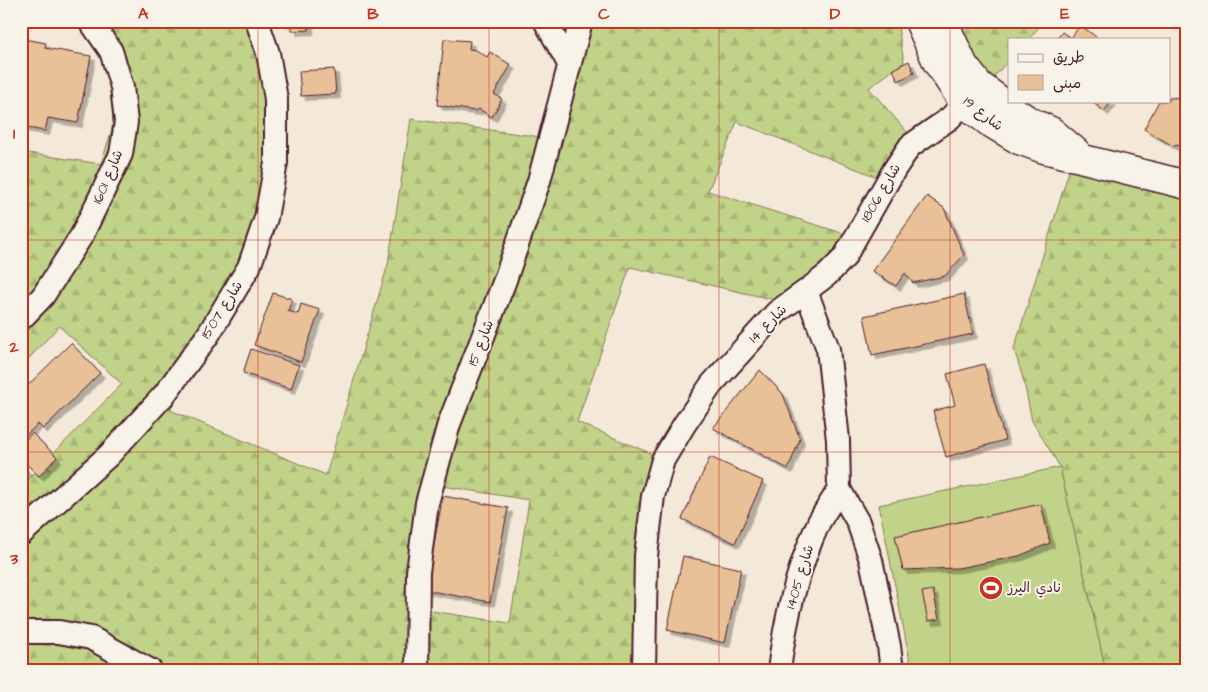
<svg xmlns="http://www.w3.org/2000/svg" width="1208" height="692" viewBox="0 0 1208 692" font-family="'Architects Daughter','Playpen Sans Arabic',sans-serif">
<style>
.grass{fill:#c1d388;stroke:#86795a}
.forest{fill:url(#forest-firs);stroke:#86795a;fill-rule:evenodd}
.building{fill:#e8c198;stroke:#4a1f2b;filter:url(#shadow)}
.lines{fill:none;stroke-linecap:round;stroke-linejoin:round}
.minor-casing{stroke:#4a1f2b;stroke-width:26}
.major-casing{stroke:#4a1f2b;stroke-width:31}
.minor{stroke:#f7f3e8;stroke-width:22}
.major{stroke:#f7f3e8;stroke-width:28}
.grid{fill:none;stroke:#c8321e;stroke-width:1;stroke-opacity:0.55}
.labels{text-anchor:middle;dominant-baseline:central;stroke-width:4;stroke-linejoin:round;paint-order:stroke}
.street-label{font-size:14px;fill:#4a1f2b;stroke:#f7f3e8}
.poi-label{font-size:14px;fill:#4a1f2b;stroke:#f7f3e8;text-anchor:start}
.neatline{fill:none;stroke:#c8321e;stroke-width:2}
.grid-label{font-size:16px;text-anchor:middle;font-weight:bold;fill:#c8321e}
</style>
<defs>
<pattern id="forest-firs" width="22" height="20" patternUnits="userSpaceOnUse" patternTransform="scale(1.25)"><rect width="22" height="20" fill="#c1d388"/><path d="M5 1l3.5 6h-7zM16 11l3.5 6h-7z" fill="#a7b576"/></pattern>
<filter id="shadow"><feDropShadow dx="4.5" dy="4.5" stdDeviation="0" flood-color="#0004"/></filter>
</defs>
<rect width="100%" height="100%" fill="#f4e9d8"/>
<filter id="ink" filterUnits="userSpaceOnUse"><feTurbulence type="fractalNoise" baseFrequency=".02" numOctaves="2"/><feDisplacementMap in="SourceGraphic" scale="10" xChannelSelector="R" yChannelSelector="G"/><feConvolveMatrix kernelMatrix="1 2 1 2 8 2 1 2 1" color-interpolation-filters="sRGB"/></filter>
<g filter="url(#ink)">
<path class="grass" d="M1060,467l46,204h-194l-33,-166z"/>
<path class="forest" d="M97,21h171l13,79 -37,173 -74,137 156,65 62,-211 23,-145 137,19 20,-93 -11,-24h340l7,41 -35,26 44,51 -26,42 -150,-59 -29,69 147,46 -53,69 -172,-39 -53,155 94,40 -10,56 -11,153h-629v-185l101,-102 -63,-58 -38,41v-215l80,12 11,-35 3,-37zM436,485l93,15 -19,123 -92,-14z
M955,21h89l-15,18h-20v21l-35,39z
M1069,171l118,6v494h-81l-46,-204 -28,-46 -8,-39 -10,-33z"/>
<path class="building" d="M286,21h23v9l-17,1v-5l-5,1z
M1080,25l19,14h-42l5,-7 9,6z
M24,39l22,4 -1,5 46,8 -13,67 -30,-5 -3,13 -24,-4v-33l2,-8 3,1 3,-16 -8,-1v-15z
M444,39l26,2 -1,8 7,1 11,7 3,-5 21,13 -17,29 8,5 -10,18 -13,-8 -4,2 -38,-6z
M909,61l5,12 -16,8 -5,-12z
M334,69l2,25 -35,2 -2,-25z
M1187,97v47l-14,2 -29,-17 15,-28h10v-3z
M1091,101h21l-8,10z
M927,196l17,12 20,47 -19,21 -32,7 -8,-10 -9,13 -24,-15z
M273,293l19,6 -4,12 10,3 3,-10 19,6 -19,52 -47,-17z
M964,294l9,40 -101,21 -8,-39z
M71,343l29,30 -57,56 -5,-5 -12,11 -5,-5v-38z
M251,349l48,16 -8,24 -48,-16z
M984,364l21,76 -59,17 -13,-46 22,-6 -8,-31z
M760,370l23,24 17,45 -12,30 -75,-41z
M32,433l25,24 -18,19 -18,-17v-14z
M710,457l53,24 -28,62 -53,-24z
M21,464l7,7 -7,7z
M443,496l65,12 -18,94 -65,-12z
M1041,504l9,39 -31,13 -61,12 -55,2 -8,-34z
M683,556l58,13 -16,74 -58,-13z
M933,590l6,29 -11,2 -6,-29z
M669,667l55,1v3h-55z"/>
<g class="lines">
<g class="minor-casing">
<path id="minor" d="M545,21l24,43
M806,291l21,-16 17,-17 50,-88 16,-24 40,-28 14,-15
M21,319l22,-23 39,-61 39,-81 5,-32 -4,-35 -11,-36 -21,-30
M21,534l88,-79 55,-60 44,-60 41,-68 17,-49 10,-55v-64l-8,-46 -11,-32
M21,632h38l32,6 60,33
M417,671l1,-99 9,-69 22,-79 56,-144 34,-99 42,-160
M644,671l2,-115 7,-60 10,-36 21,-35 27,-40 66,-73 29,-21 22,58 10,91 1,49 19,33 13,38 18,86 3,25
M779,671c6,-51 18,-102 40,-149 6,-11 14,-22 20,-33"/>
</g>
<g class="major-casing">
<path id="major" d="M919,21l18,41 27,41 25,19 30,18 25,9 143,36
M943,21l21,45 15,19 32,24 18,12 22,10 25,21"/>
</g>
<use href="#minor" class="minor"/>
<use href="#major" class="major"/>
</g>
</g>
<path class="grid" d="M258,21v650M489,21v650M719,21v650M950,21v650M21,240h1166M21,452h1166"/>
<defs>
<g id="stadium-disc" transform="scale(1.25)"><circle r="9.5" fill="#c8321e" stroke="#f7f3e8"/><path d="M0-5a6.5 5 0 1 0 0 10a6.5 5 0 1 0 0-10ZM-3.5-1.8h7v3.6h-7Z" fill="#fff"/></g>
</defs>
<g fill-rule="evenodd">
<use href="#stadium-disc" x="991" y="588"/>
</g>
<g class="labels">
<g class="street-label">
<text transform="translate(983 114) rotate(38)">شارع 19</text>
<text transform="translate(108 177) rotate(-67)">شارع 1601</text>
<text transform="translate(881 193) rotate(-60)">شارع 1806</text>
<text transform="translate(222 310) rotate(-58)">شارع 1507</text>
<text transform="translate(768 324) rotate(-45)">شارع 14</text>
<text transform="translate(481 343) rotate(-69)">شارع 15</text>
<text transform="translate(800 577) rotate(-73)">شارع 1405</text>
</g>
<g class="poi-label">
<text x="1008" y="588">نادي اليرز</text>
</g>
</g>
<rect width="1208" height="692" fill="none" stroke="#f7f3e8" stroke-width="55"/>
<rect x="1008" y="38" width="162" height="65" fill="#f7f3e8" stroke="#b29e9c"/>
<rect x="1018" y="54" width="25" height="8" fill="#f7f3e8" stroke="#b29e9c"/>
<text x="1053" y="62" font-size="15" fill="#4a1f2b">طريق</text>
<rect x="1018" y="75" width="25" height="15" fill="#e8c198" stroke="#b29e9c"/>
<text x="1053" y="88" font-size="15" fill="#4a1f2b">مبنى</text>
<rect x="28" y="28" width="1152" height="636" class="neatline"/>
<g class="grid-label">
<text x="143" y="19">A</text>
<text x="373" y="19">B</text>
<text x="604" y="19">C</text>
<text x="835" y="19">D</text>
<text x="1065" y="19">E</text>
<text x="14" y="139">1</text>
<text x="14" y="352">2</text>
<text x="14" y="564">3</text>
</g>
</svg>
